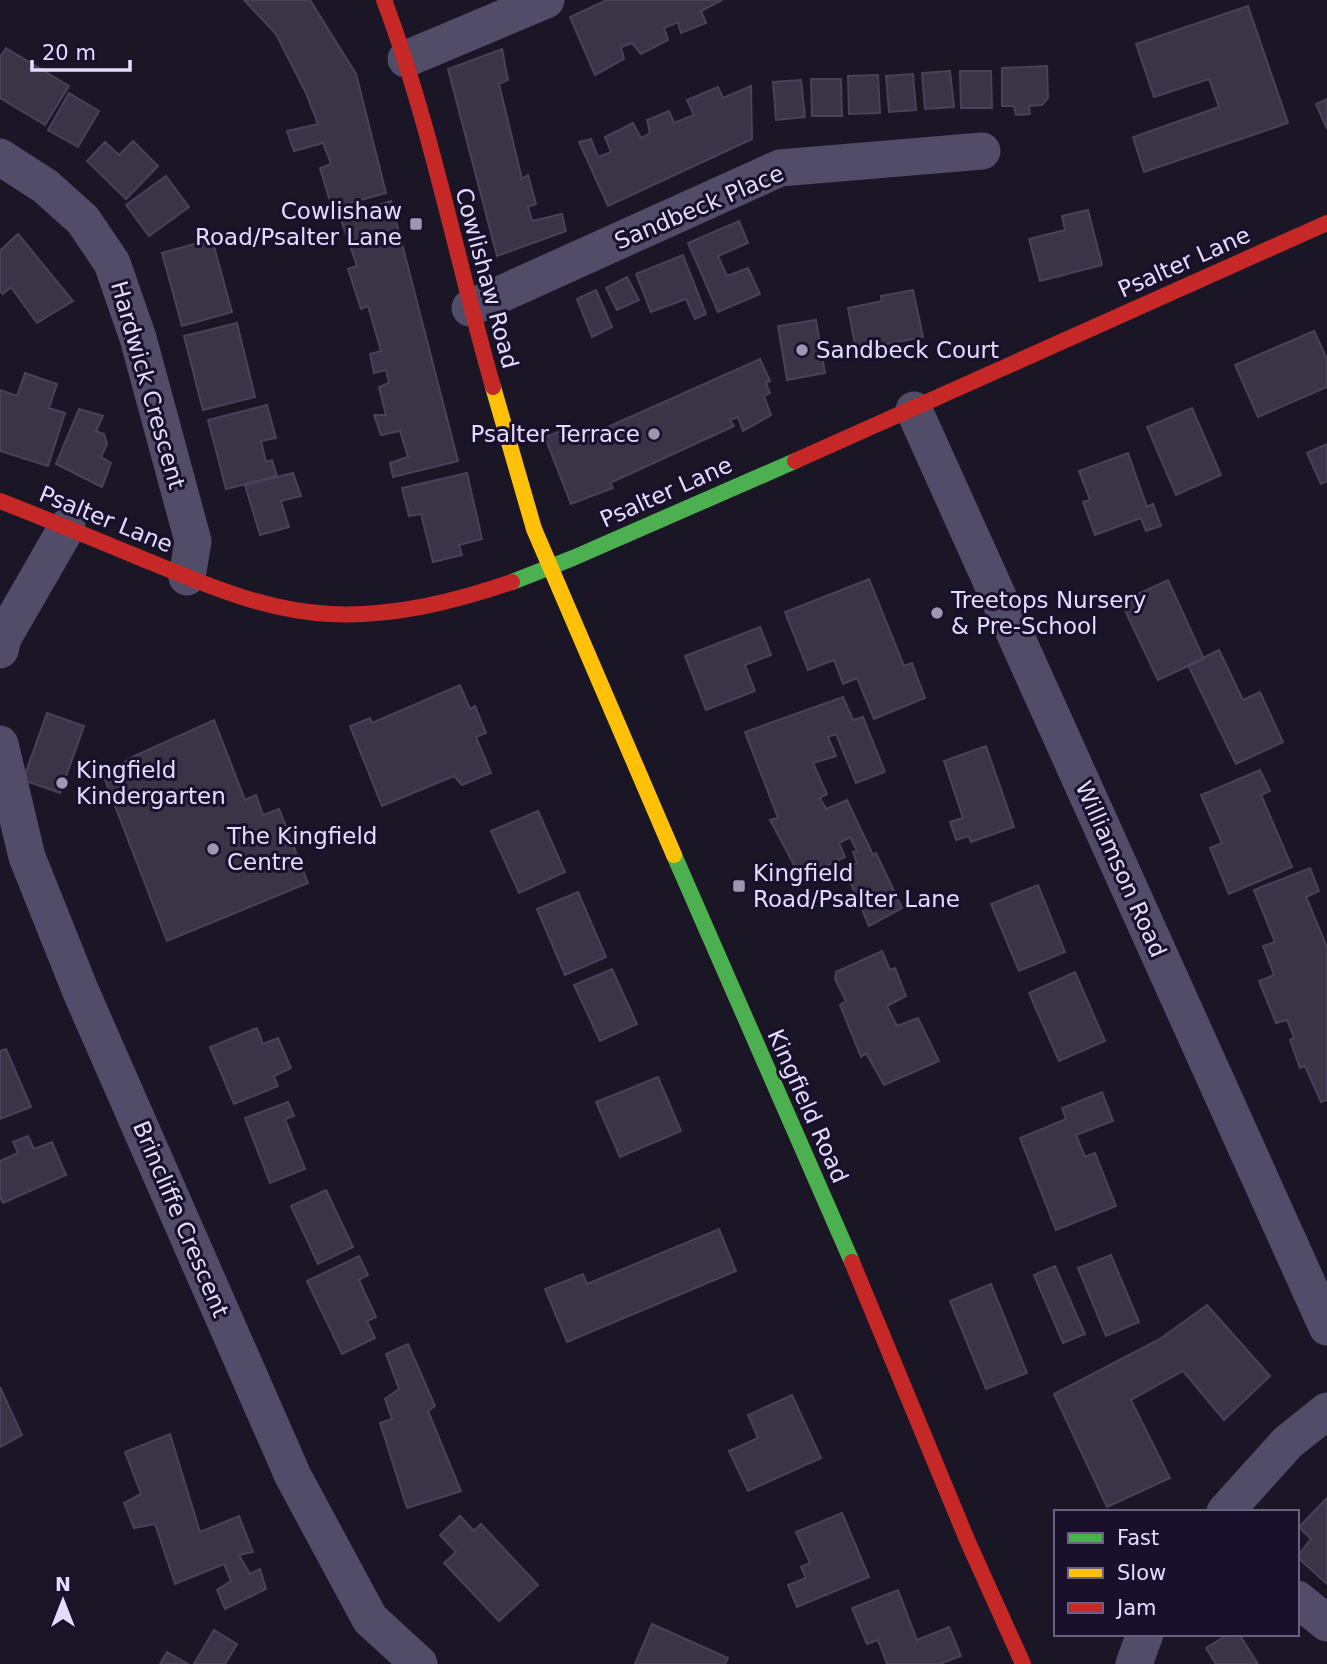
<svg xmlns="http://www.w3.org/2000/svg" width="1327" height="1664" viewBox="0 0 1327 1664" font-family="'DejaVu Sans',sans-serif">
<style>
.building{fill:#3b3447;stroke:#494159;stroke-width:2}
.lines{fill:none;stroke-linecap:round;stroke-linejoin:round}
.street{stroke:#514c67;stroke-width:37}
.fast{stroke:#4caf50;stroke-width:16}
.slow{stroke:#ffc107;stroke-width:16}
.jam{stroke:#c62828;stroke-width:16}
.poi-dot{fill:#9e96b3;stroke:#19102c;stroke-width:2.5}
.labels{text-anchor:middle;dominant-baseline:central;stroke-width:6;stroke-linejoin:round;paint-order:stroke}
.street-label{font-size:23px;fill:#e4dbff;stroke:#19102c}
.poi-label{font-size:23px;fill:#e4dbff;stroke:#19102c;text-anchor:start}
</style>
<rect width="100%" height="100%" fill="#1b1626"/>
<path class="building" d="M244,0h66l46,74 30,119 -54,15 -12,-40 11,-4 -8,-21 -29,8 -7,-20 31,-7 -12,-31 -30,-59z
M607,0h115l-21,11 5,12 -25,10 -3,-11 -14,6 4,12 -27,14 -9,-11 -11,4 3,12 -29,16 -25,-58z
M1248,6l40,117 -144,49 -11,-35 86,-30 -10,-28 -55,18 -18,-53z
M6,48l63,38 -24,39 -45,-27v-41z
M502,49l6,31 -9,4 23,95 6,-4 8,29 -8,3 4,14 30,-7 4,17 -69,25 -49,-187z
M1047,66l1,32 -6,7 -13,1 1,8 -14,1 -2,-9h-12v-38z
M950,71l4,36 -29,2 -3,-36z
M960,71h31l1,37h-31z
M913,74l3,36 -27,2 -3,-36z
M878,75l2,38 -31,1 -1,-38z
M811,79h30l1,37h-30z
M801,80l4,37 -29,3 -3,-38z
M751,86l1,53 -144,67 -29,-64 12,-3 7,18 13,-5 -6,-15 28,-14 8,15 9,-5 -3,-13 22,-9 5,12 20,-8 -7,-15 31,-13 5,11z
M69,93l30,18 -21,36 -30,-17z
M1327,99v30l-11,-25z
M133,141l25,25 -32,33 -39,-38 18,-19 14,13z
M166,176l23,31 -40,29 -23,-31z
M391,201l67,260 -65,16 -3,-14 18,-6 -8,-26 -19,4 -7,-20h12l-7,-28 10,-4 -3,-13 -12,3 -4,-19 11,-3 -13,-45 -7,3 -13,-40 9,-3 -17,-49z
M1088,210l14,55 -62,16 -11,-42 36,-9 -3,-14z
M739,221l9,22 -30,13 9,20 21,-8 12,26 -42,18 -30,-69z
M18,234l55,67 -36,22 -26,-36 -8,7 -3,-3v-40z
M212,239l20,73 -50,14 -20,-73z
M683,255l23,59 -11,5 -9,-20 -35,13 -15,-38z
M627,277l12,23 -22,10 -11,-22z
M596,290l16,37 -20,10 -15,-38z
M913,290l10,47 -67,13 -8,-42 34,-7 -1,-5z
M816,320l9,53 -38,7 -9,-54z
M237,323l18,74 -52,13 -19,-74z
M1314,331l13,28v28l-69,30 -23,-52z
M760,359l10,22 -4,2 4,10 -6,3 7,19 -28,16 -5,-14 -8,3 4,6 -124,57 3,5 -42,16 -26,-67 28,-11 8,13z
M25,373l32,11 -8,24 16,5 -17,53 -48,-15v-61l17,6z
M267,405l9,33 -15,3 5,21 6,-2 5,16 -51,13 -18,-69z
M1192,408l29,67 -45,20 -29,-68z
M79,409l24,7 -7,15 8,3 3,10 -6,13 10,6 -9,24 -46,-23z
M1327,444v37l-6,3 -14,-31z
M1128,453l19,54 6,-3 8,22 -15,5 -5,-13 -46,17 -12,-33 7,-2 -11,-29z
M293,473l8,23 -20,5 8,26 -29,8 -15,-50z
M467,473l15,66 -23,6 3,10 -29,7 -12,-48 -12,2 -7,-28z
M869,579l35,87 8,-3 13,35 -51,21 -17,-41 -14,6 -9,-24 -26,10 -23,-58z
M1168,580l36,79 -46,21 -37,-78z
M760,627l11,28 -26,10 10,26 -49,19 -21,-54z
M1219,650l24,50 17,-8 23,50 -47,22 -48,-99z
M460,685l10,24 5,-3 11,27 -10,4 15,36 -29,12 -8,-9 -72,30 -32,-80 20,-8 2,5z
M843,697l10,23 10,-3 22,55 -29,11 -20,-49 -8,3 8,19 -23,7 14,31 -7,4 6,11 21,-9 26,55 3,-2 26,55 -33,18 -25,-59 13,-4 -4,-11 4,-1 -7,-14 -11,6 6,14 -44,21 -31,-58 8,-2 -33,-86z
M47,713l37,13 -24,67 -37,-13z
M214,720l31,80 11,-5 7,20 16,-6 29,74 -141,58 -63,-164 28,-20z
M986,746l28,81 -43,15 -2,-6 -13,4 -6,-18 13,-4 -19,-57z
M1260,770l10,21 -9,4 31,72 -63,27 -19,-46 12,-5 -21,-48z
M538,811l27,61 -46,21 -28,-62z
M1310,868l9,23 -13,6 21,50v153l-6,2 -16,-36 -5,2 -10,-28 4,-2 -7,-18 -11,3 -17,-42 15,-6 -11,-29 12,-4 -21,-52z
M1038,885l27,67 -46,19 -28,-67z
M578,892l28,65 -41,18 -28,-66z
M882,951l8,19 5,-2 11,28 -19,10 10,20 21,-8 21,43 -55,24 -18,-32 -5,4 -21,-52 6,-4 -11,-22 1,-7z
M612,969l25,55 -37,17 -26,-56z
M1075,972l30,69 -46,20 -30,-68z
M257,1028l6,16 15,-6 13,30 -17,8 4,10 -44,18 -24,-57z
M6,1049l25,58 -31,12v-68z
M658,1077l23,54 -61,26 -24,-55z
M1102,1092l11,29 -37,14 9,22 10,-4 21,53 -60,24 -36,-92 46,-19 -4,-11z
M288,1102l6,14 -9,3 20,50 -35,14 -25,-65z
M28,1136l6,13 18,-7 14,33 -63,28 -3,-6v-36l18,-8 -5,-11z
M326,1190l27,57 -35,17 -27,-58z
M719,1229l17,42 -169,71 -22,-53 38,-15 4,10z
M1111,1255l28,67 -33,14 -28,-68z
M359,1256l9,19 -9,5 17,37 -9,4 8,17 -33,16 -35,-73z
M1055,1266l30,68 -22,9 -29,-68z
M991,1284l36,89 -41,16 -36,-88z
M1207,1305l63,71 -46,44 -41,-49 -52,29 39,78 -63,29 -53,-113 106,-55z
M408,1344l27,62 -7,5 33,80 -54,17 -27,-85 12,-4 -7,-20 14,-10 -13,-35z
M0,1387l22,48 -22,12z
M792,1395l29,63 -73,33 -19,-40 29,-13 -10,-23z
M170,1434l30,98 39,-16 14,36 -14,3 11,19 10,-5 6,20 -41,20 -8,-19 14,-9 -7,-17 -49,20 -20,-60 -21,4 -10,-25 17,-9 -16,-42z
M1327,1498v86l-30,-27 14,-18 -12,-12z
M842,1513l27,64 -72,30 -9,-22 18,-7 -5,-11 9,-4 -14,-31z
M460,1516l14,15 7,-7 57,61 -39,36 -55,-58 12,-11 -16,-17z
M898,1590l19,50 32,-13 12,29 -21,8h-53l-9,-24 -11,4 -15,-36z
M652,1624l76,34 -3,6h-90z
M214,1630l23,14 -12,20h-31z
M1229,1634h10l19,30h-42l-10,-16z
M167,1652l21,12h-28z"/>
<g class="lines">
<path class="street" d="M406,59l140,-59
M0,157l45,29 38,34 29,43 26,75 55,203 -6,36
M470,308l310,-140 202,-17
M914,410l413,917
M0,650l3,-12 64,-111
M0,744l27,113 54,135 212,484 77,143 49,45
M1225,1512l63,-70 39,-31
M1297,1599l30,24
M1134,1664l11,-30"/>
<path class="fast" d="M512,582l61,-24 222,-97
M674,855l178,407"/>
<path class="slow" d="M493,387l41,142 140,326"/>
<path class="jam" d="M384,0c47,125 72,258 109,387
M795,461l532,-238
M0,501c46,18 92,37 138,56 61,25 125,54 192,57 63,3 123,-12 182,-32
M852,1262l116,280 55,122"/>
</g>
<g class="poi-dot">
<rect x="409" y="217" width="14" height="14" rx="3.5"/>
<circle cx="802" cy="350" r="7"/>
<circle cx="654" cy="434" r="7"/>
<circle cx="937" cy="613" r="7"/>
<circle cx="62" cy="783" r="7"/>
<circle cx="213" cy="849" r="7"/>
<rect x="732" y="879" width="14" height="14" rx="3.5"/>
</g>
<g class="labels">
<g class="street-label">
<text transform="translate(699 207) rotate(-23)">Sandbeck Place</text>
<text transform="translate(1184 262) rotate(-24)">Psalter Lane</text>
<text transform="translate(487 278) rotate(75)">Cowlishaw Road</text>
<text transform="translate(148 385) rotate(74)">Hardwick Crescent</text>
<text transform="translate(666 492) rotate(-24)">Psalter Lane</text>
<text transform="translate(106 519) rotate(22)">Psalter Lane</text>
<text transform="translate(1121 869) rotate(66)">Williamson Road</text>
<text transform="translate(808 1106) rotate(66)">Kingfield Road</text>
<text transform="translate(181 1219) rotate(67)">Brincliffe Crescent</text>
</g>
<g class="poi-label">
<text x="402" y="211" text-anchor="end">Cowlishaw<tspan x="402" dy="26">Road/Psalter Lane</tspan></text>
<text x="816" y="350">Sandbeck Court</text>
<text x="640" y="434" text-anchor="end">Psalter Terrace</text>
<text x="951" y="600">Treetops Nursery<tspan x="951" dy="26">&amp; Pre-School</tspan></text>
<text x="76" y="770">Kingfield<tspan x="76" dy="26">Kindergarten</tspan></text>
<text x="227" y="836">The Kingfield<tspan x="227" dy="26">Centre</tspan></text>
<text x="753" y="873">Kingfield<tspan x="753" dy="26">Road/Psalter Lane</tspan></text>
</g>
</g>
<rect x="1054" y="1510" width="245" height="126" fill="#19102c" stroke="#6a6180" stroke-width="2"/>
<rect x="1068" y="1533" width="35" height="10" fill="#4caf50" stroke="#6a6180" stroke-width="2"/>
<text x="1117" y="1545" font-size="21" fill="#e4dbff">Fast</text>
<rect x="1068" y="1568" width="35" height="10" fill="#ffc107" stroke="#6a6180" stroke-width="2"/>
<text x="1117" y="1580" font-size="21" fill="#e4dbff">Slow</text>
<rect x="1068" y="1603" width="35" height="10" fill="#c62828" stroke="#6a6180" stroke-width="2"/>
<text x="1117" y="1615" font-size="21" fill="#e4dbff">Jam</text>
<g transform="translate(63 1601)" stroke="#19102c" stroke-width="5" paint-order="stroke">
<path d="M0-5L12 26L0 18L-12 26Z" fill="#e4dbff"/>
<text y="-10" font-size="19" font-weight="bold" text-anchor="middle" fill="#e4dbff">N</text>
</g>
<path d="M32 60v10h98v-10" fill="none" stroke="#e4dbff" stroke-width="3.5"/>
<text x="42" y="60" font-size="21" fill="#e4dbff" stroke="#19102c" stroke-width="5" paint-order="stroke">20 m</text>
</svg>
